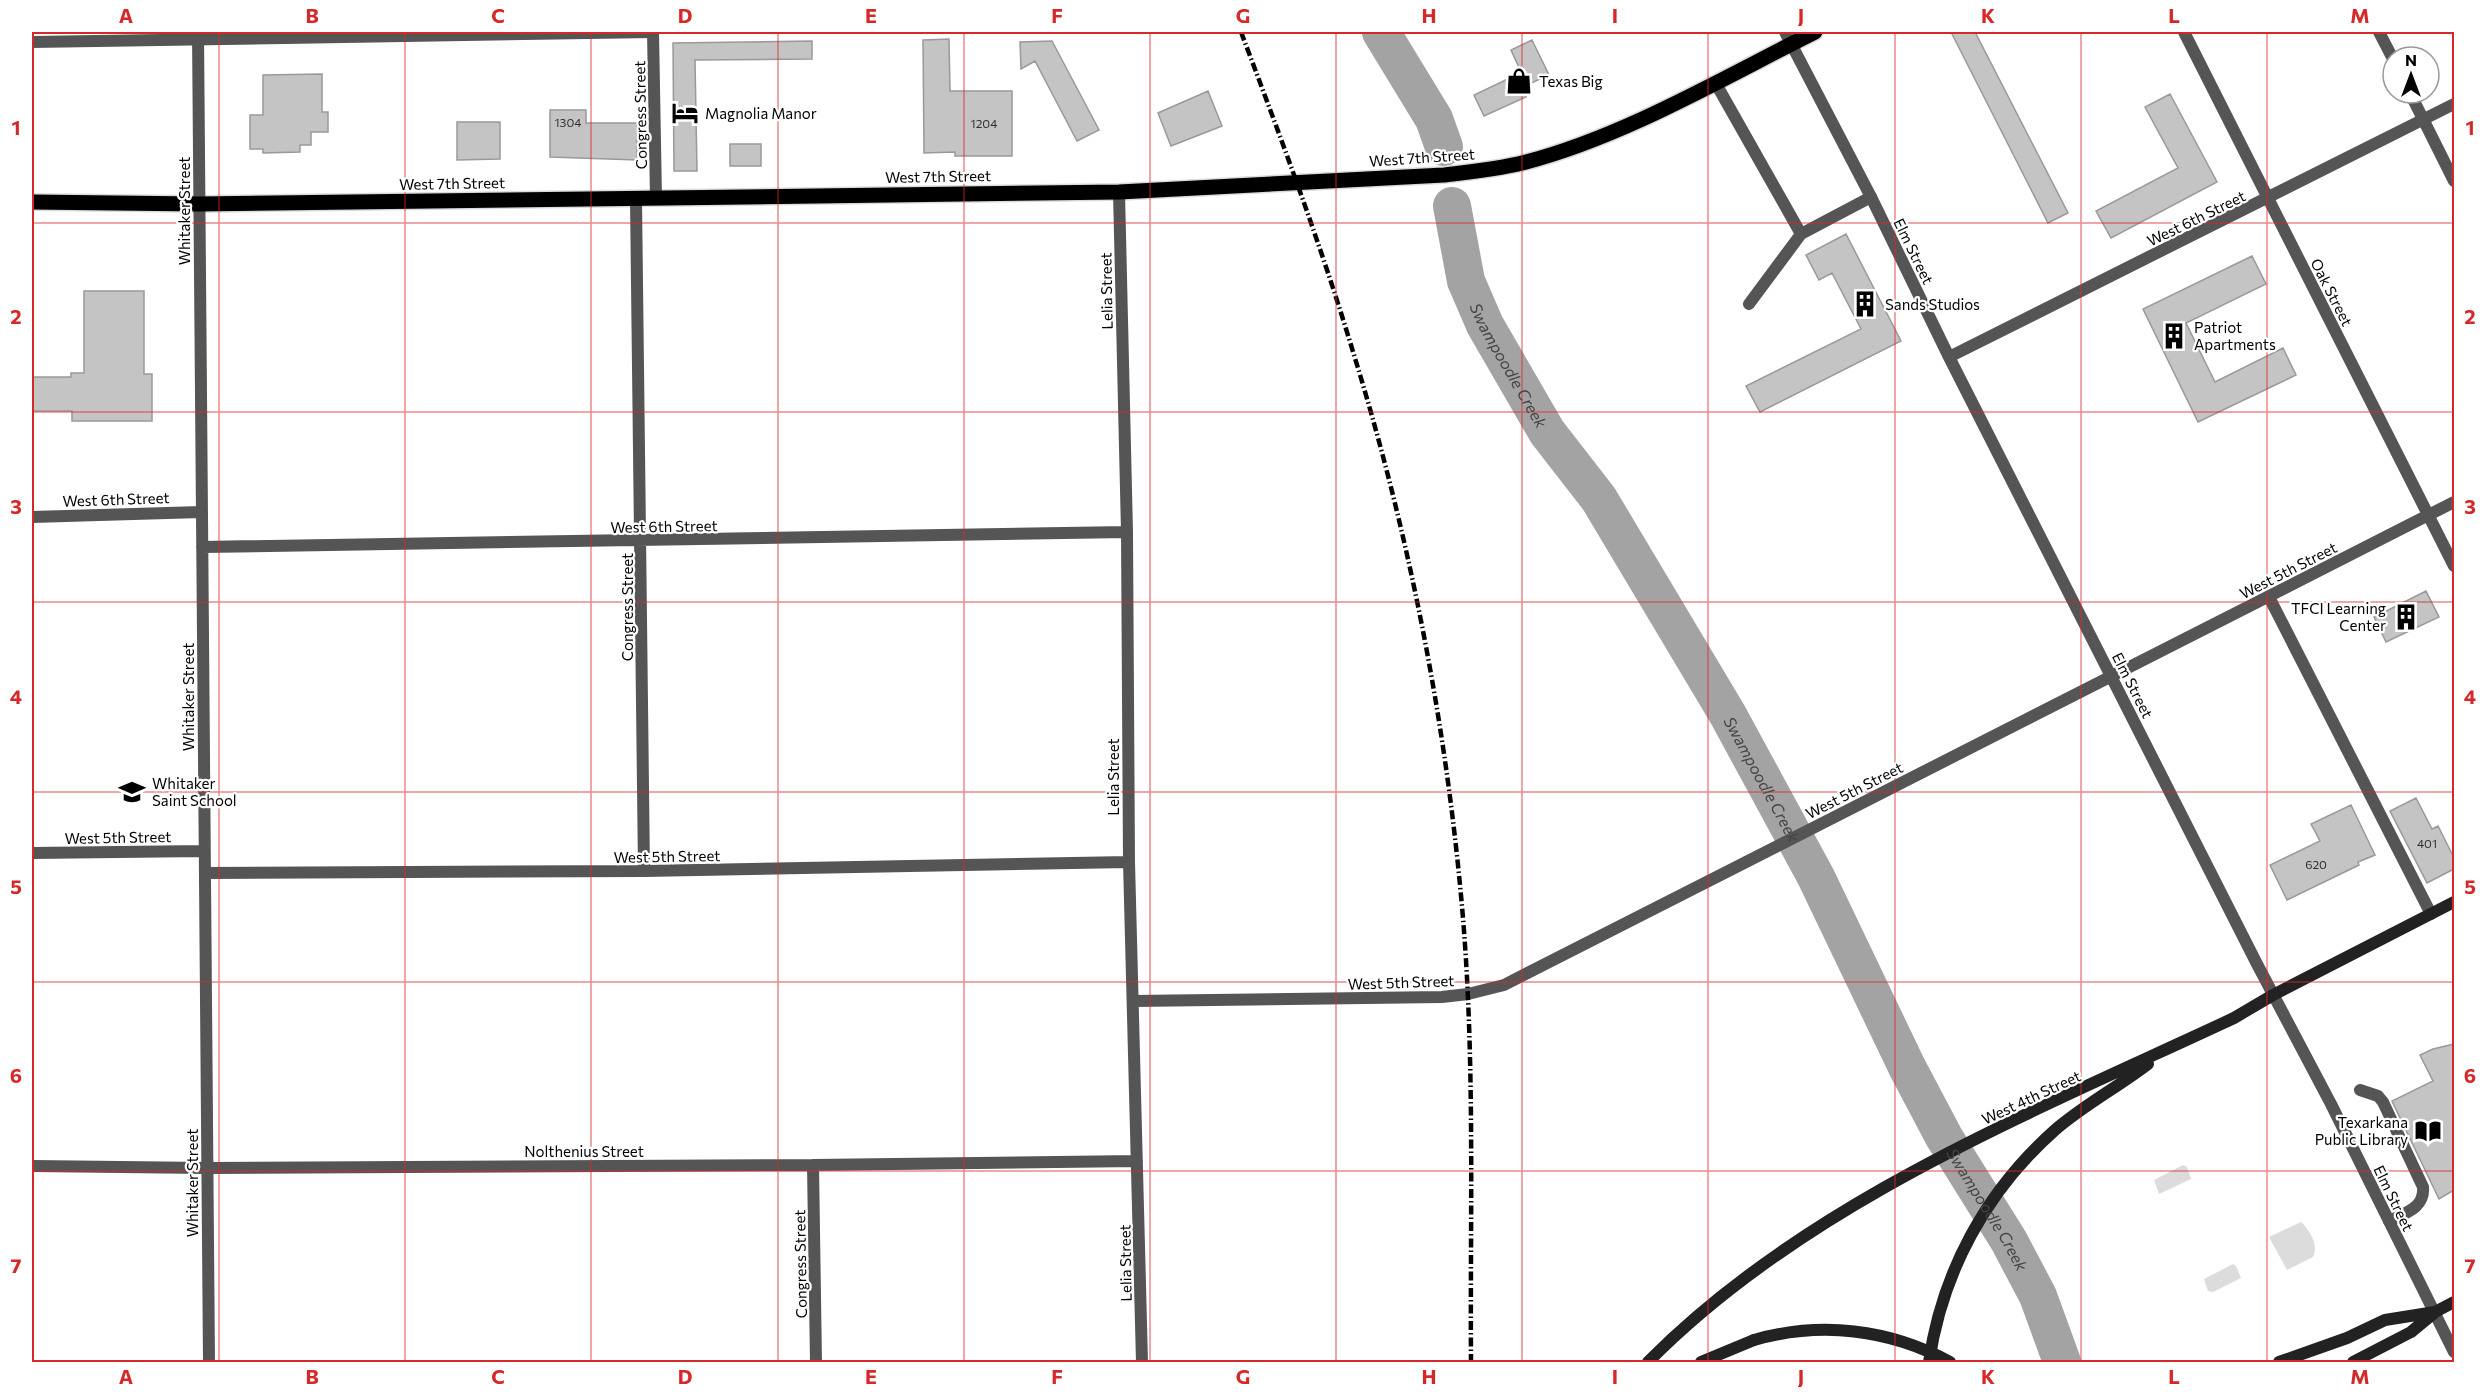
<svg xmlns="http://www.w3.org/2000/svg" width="2486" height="1394" viewBox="0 0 2486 1394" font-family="Commissioner,sans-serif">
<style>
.green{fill:#dcdcdc}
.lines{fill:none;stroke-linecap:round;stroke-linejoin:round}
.river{stroke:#a3a3a3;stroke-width:38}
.building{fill:#c4c4c4;stroke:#999;stroke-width:1.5}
.primary-casing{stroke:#dbdbdb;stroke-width:18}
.lane{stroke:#555;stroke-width:12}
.street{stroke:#555;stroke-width:12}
.secondary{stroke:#222;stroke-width:12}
.primary{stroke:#000;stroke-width:15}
.rail{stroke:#000;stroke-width:4.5;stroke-dasharray:9 3 1.5 3;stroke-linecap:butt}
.secondary-bridge{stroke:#222;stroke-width:12}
.grid{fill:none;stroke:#d62828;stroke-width:1.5;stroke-opacity:0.55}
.labels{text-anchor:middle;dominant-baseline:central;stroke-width:4.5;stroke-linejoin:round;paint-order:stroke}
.number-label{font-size:12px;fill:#313131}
.poi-label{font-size:15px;fill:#000;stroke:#fff;text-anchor:start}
.street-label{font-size:15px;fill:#000;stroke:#fff}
.water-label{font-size:16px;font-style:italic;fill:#444;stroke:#fff}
.neatline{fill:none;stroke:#d62828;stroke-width:2}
.grid-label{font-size:20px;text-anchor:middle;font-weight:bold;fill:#d62828}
</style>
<rect width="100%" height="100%" fill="#fff"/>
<path class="green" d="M2183,1165l4,2 4,12 -32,15 -5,-14z
M2301,1222c9,8 18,24 12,35l-26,13 -18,-33z
M2233,1264l3,2 5,12 -28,14 -5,-1 -4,-12z"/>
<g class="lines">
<g class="river">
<path d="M1381,32l53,87 10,28"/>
<path id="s1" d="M1452,206l14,75 19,44 62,107 52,67 129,216 88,162 91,190 37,70 65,104 29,55 24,66"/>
</g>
</g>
<path class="building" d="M1951,32h24l93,181 -20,10z
M949,39l1,52h62v65h-57v-4l-31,1 -1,-113z
M1532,40l17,35 -22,10 -16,-35z
M812,41v18l-117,1 2,111h-23l-1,-128z
M1052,41l47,89 -22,11 -42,-80 -14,8 -1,-27z
M322,74v38h6v20h-17v13h-11v7l-37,1v-4h-13v-34h13v-40z
M1516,75l10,22 -42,19 -10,-21z
M1208,91l14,35 -51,20 -13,-33z
M2170,94l47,88 -106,56 -15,-27 82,-43 -33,-61z
M550,110h36v13h51v37l-87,-3z
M457,122h43v37l-43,1z
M730,144h31v22h-31z
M1846,234l55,107 -141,71 -14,-26 115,-57 -29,-56 -13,7 -13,-25z
M2252,256l14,28 -80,39 29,59 68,-34 13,27 -98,47 -55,-113z
M84,291h60v83h8v47h-80v-10h-40v-34h39v-4h13z
M2426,591l13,26 -53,25 -12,-25z
M2416,798l16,31 6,-3 16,32v11l-27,14 -37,-72z
M2351,805l24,50 -17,7 1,3 -72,35 -17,-35 50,-24 -9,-17z
M2454,1044v146l-15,9 -47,-98 41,-20 -13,-26 13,-6z"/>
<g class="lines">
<g class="primary-casing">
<path id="primary" d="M32,202l167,2 920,-12 325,-17c27,-3 55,-6 82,-13 99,-26 197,-84 289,-130"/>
</g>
<path class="lane" d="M2379,32l14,27
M32,42l621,-10
M1715,82l86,152 70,-37
M2410,93l44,88
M1749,304l52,-70
M2269,597l162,317
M2360,1090l18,6 5,6 40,85c2,21 -18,26 -34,34"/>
<path class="street" d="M198,32l11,1330
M653,32l3,166
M1785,32l86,165 78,160 308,607 74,140 123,248
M2184,32l270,534
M1119,192l8,340 2,330 13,500
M636,199l8,672
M1949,357l505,-253
M32,517l169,-5
M202,547l925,-15
M32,853l172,-2
M205,873l439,-2 485,-9
M1133,1001l309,-4 26,-3 36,-9 950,-483
M813,1165l3,197
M32,1166l175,2 606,-3 324,-4"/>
<path class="secondary" d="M1648,1362c158,-160 385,-250 586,-344l39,-23 181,-93
M1701,1362l53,-22
M1929,1362c13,-90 57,-171 126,-232 29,-25 63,-43 93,-66
M2279,1362l68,-24 38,-18 50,-8 19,-10
M2353,1362l58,-30 23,-19"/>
<use href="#primary" class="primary"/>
<path class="rail" d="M1241,32c40,106 80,213 113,323 56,182 93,373 109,563 12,147 7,297 8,444"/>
<path class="secondary-bridge" d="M1754,1340c67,-19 135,-11 196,22"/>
</g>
<path class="grid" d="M219,32v1330M405,32v1330M591,32v1330M778,32v1330M964,32v1330M1150,32v1330M1336,32v1330M1522,32v1330M1708,32v1330M1895,32v1330M2081,32v1330M2267,32v1330M32,223h2422M32,412h2422M32,602h2422M32,792h2422M32,982h2422M32,1171h2422"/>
<defs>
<g id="shop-bare" transform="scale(2.07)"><path d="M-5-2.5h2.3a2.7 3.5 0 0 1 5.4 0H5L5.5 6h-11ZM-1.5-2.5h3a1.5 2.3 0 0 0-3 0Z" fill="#000" stroke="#fff" stroke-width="2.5" paint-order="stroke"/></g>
<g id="hotel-bare" transform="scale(2.07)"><path d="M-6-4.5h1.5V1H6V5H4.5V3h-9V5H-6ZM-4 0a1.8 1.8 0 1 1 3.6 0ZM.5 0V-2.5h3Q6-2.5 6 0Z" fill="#000" stroke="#fff" stroke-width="2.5" paint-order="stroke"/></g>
<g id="building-bare" transform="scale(2.07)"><path d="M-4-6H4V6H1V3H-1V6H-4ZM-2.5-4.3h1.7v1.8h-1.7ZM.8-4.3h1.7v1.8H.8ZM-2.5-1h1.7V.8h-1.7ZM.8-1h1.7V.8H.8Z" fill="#000" stroke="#fff" stroke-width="2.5" paint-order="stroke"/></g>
<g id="school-bare" transform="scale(2.07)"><path d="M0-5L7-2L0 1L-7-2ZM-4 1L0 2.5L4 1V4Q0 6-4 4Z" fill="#000" stroke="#fff" stroke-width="2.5" paint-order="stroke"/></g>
<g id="library-bare" transform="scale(2.07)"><path d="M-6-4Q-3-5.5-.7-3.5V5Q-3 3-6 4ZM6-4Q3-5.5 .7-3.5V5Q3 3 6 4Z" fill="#000" stroke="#fff" stroke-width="2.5" paint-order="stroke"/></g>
</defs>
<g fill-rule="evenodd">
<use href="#shop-bare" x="1519" y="81"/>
<use href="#hotel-bare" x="685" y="113"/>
<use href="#building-bare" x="1865" y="304"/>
<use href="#building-bare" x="2174" y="336"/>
<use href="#building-bare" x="2406" y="617"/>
<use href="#school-bare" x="132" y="792"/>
<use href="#library-bare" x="2428" y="1131"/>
</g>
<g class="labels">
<g class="number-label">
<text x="568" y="122">1304</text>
<text x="984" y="123">1204</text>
<text x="2427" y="843">401</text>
<text x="2316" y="864">620</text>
</g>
<g class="poi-label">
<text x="1539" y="81">Texas Big</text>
<text x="705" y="113">Magnolia Manor</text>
<text x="1885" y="304">Sands Studios</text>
<text x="2194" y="327">Patriot<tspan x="2194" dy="17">Apartments</tspan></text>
<text x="2386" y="608" text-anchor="end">TFCI Learning<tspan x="2386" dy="17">Center</tspan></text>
<text x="152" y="783">Whitaker<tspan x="152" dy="17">Saint School</tspan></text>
<text x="2408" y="1122" text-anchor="end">Texarkana<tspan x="2408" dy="17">Public Library</tspan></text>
</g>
<g class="street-label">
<text transform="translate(640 115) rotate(-91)">Congress Street</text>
<text transform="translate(1422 157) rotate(-4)">West 7th Street</text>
<text transform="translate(938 176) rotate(-1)">West 7th Street</text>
<text transform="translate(452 183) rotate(-1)">West 7th Street</text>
<text transform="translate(184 211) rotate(-90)">Whitaker Street</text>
<text transform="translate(2196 218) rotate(-26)">West 6th Street</text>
<text transform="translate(1914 251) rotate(64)">Elm Street</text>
<text transform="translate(1106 291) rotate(-91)">Lelia Street</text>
<text transform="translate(2332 292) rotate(63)">Oak Street</text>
<text transform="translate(116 499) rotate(-2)">West 6th Street</text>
<text transform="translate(664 526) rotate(-1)">West 6th Street</text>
<text transform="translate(2288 570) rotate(-27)">West 5th Street</text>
<text transform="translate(627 607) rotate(-90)">Congress Street</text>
<text transform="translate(2133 685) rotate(63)">Elm Street</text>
<text transform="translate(188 697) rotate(-90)">Whitaker Street</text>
<text transform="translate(1113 777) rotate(-90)">Lelia Street</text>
<text transform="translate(1854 790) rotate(-27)">West 5th Street</text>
<text transform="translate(118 837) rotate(-1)">West 5th Street</text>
<text transform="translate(667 856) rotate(-1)">West 5th Street</text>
<text transform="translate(1401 982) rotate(-2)">West 5th Street</text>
<text transform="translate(2031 1097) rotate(-25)">West 4th Street</text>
<text x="584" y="1151">Nolthenius Street</text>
<text transform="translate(192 1183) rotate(-90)">Whitaker Street</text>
<text transform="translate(2394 1198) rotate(64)">Elm Street</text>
<text transform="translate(1125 1263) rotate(-91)">Lelia Street</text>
<text transform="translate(800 1264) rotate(-91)">Congress Street</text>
</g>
<g class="water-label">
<text stroke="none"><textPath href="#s1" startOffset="171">Swampoodle Creek</textPath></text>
<text stroke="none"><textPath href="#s1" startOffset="657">Swampoodle Creek</textPath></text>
<text stroke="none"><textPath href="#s1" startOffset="1143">Swampoodle Creek</textPath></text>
</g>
</g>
<rect width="2486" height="1394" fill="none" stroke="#ffffff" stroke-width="66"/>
<g transform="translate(2411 75)"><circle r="28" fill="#ffffff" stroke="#999999" stroke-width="1.5"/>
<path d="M0-4.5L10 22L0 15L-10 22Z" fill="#000000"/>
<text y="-9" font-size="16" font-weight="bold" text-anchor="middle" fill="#000000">N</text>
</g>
<rect x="33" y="33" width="2420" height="1328" class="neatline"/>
<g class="grid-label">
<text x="126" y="23">A</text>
<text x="312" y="23">B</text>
<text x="498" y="23">C</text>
<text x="685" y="23">D</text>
<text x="871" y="23">E</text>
<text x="1057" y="23">F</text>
<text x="1243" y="23">G</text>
<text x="1429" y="23">H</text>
<text x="1615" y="23">I</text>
<text x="1801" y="23">J</text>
<text x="1988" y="23">K</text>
<text x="2174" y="23">L</text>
<text x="2360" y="23">M</text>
<text x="16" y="135">1</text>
<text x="2470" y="135">1</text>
<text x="16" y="324">2</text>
<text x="2470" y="324">2</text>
<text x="16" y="514">3</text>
<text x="2470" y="514">3</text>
<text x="16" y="704">4</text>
<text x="2470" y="704">4</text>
<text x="16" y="894">5</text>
<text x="2470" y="894">5</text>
<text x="16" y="1083">6</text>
<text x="2470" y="1083">6</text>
<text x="16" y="1273">7</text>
<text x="2470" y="1273">7</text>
<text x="126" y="1384">A</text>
<text x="312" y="1384">B</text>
<text x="498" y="1384">C</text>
<text x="685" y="1384">D</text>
<text x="871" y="1384">E</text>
<text x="1057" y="1384">F</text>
<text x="1243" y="1384">G</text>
<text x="1429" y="1384">H</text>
<text x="1615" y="1384">I</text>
<text x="1801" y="1384">J</text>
<text x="1988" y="1384">K</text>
<text x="2174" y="1384">L</text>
<text x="2360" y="1384">M</text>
</g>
</svg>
